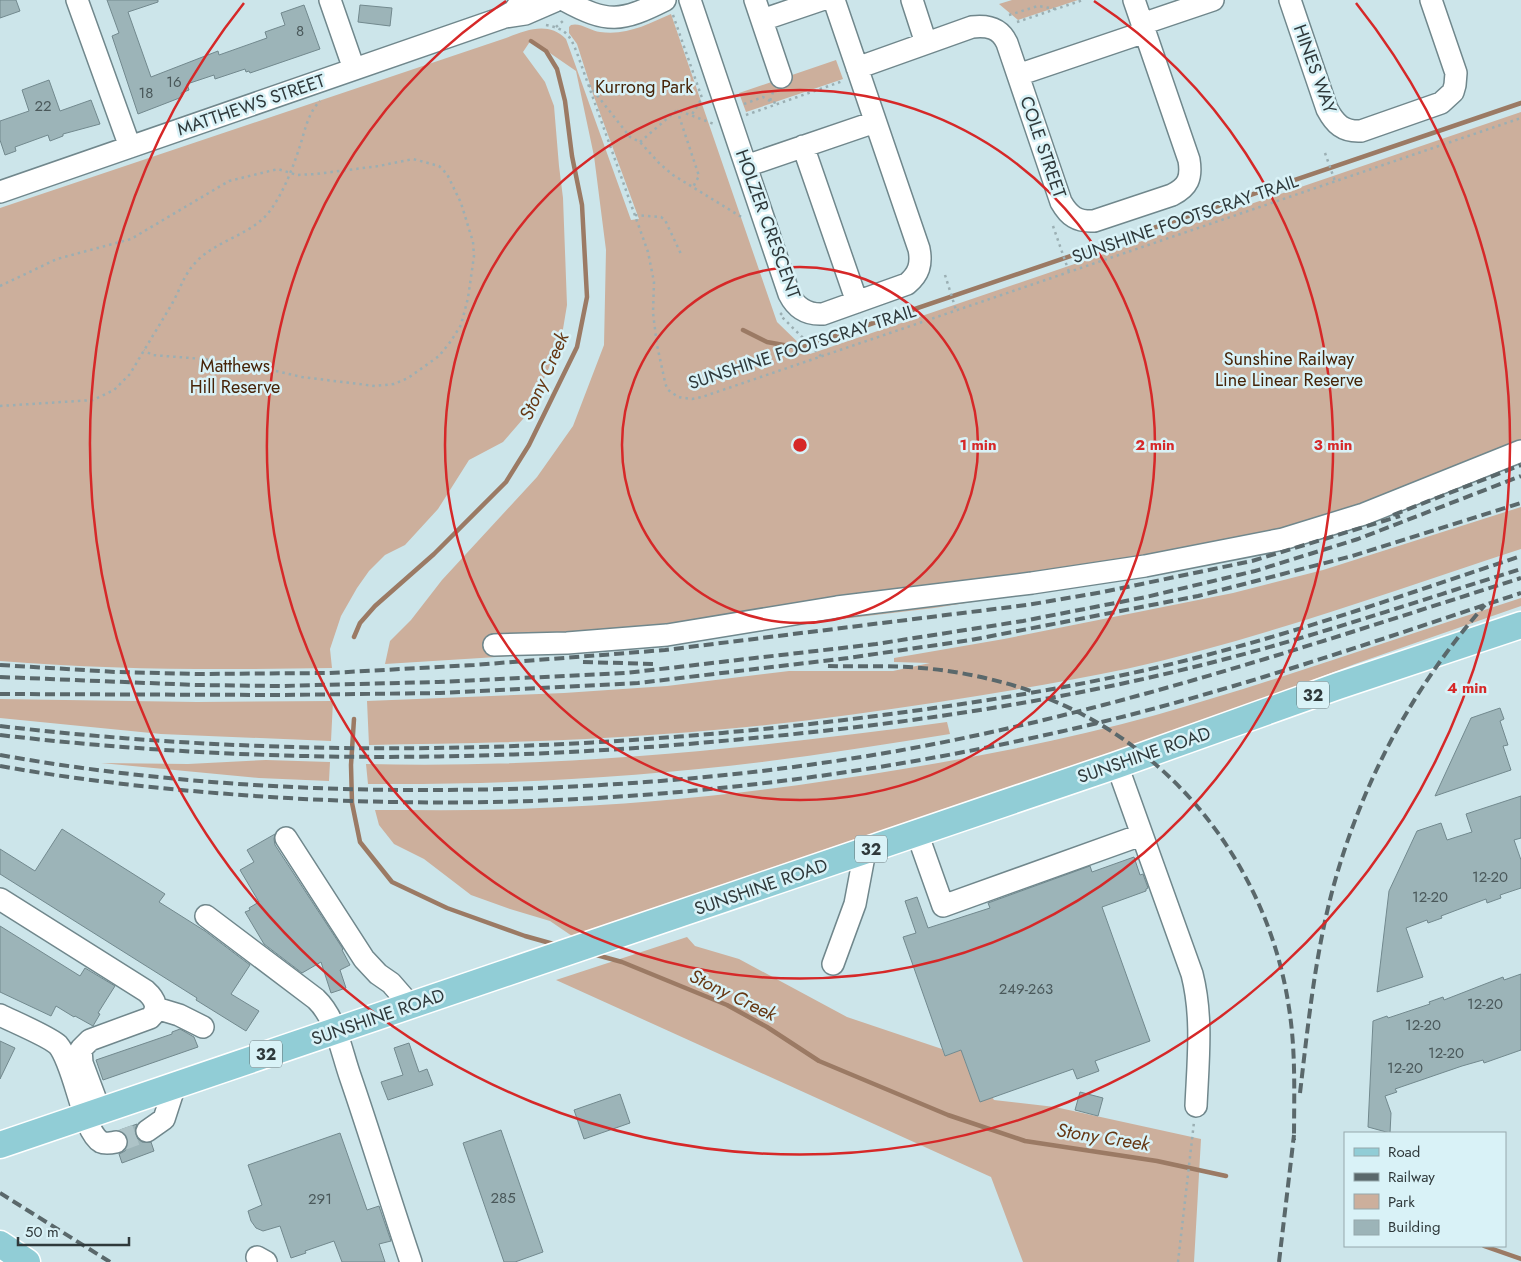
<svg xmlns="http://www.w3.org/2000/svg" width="1521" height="1262" viewBox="0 0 1521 1262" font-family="Jost,sans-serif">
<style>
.green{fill:#ccaf9c}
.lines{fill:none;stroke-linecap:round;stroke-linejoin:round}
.stream{stroke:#9b7a64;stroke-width:4.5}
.building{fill:#9cb4b8;stroke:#72898e}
.minor-tunnel{stroke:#adc3c7;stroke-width:21;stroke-dasharray:21 11;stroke-linecap:butt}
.minor-casing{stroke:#70878c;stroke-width:24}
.major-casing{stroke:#fff;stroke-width:29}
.path{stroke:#9bafb3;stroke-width:2.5;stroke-dasharray:2.5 4;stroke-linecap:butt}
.minor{stroke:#fff;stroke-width:21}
.major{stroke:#91cdd6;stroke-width:26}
.rail{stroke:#5a686b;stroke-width:4;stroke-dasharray:10 5;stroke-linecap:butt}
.ring{fill:none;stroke:#d62828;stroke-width:2.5}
.labels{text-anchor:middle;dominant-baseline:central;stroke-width:5;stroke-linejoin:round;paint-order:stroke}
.number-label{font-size:15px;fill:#4a585a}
.shield{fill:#d9f2f7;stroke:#627073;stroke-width:1}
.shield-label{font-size:16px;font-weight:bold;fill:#2f393b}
.street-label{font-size:18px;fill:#2f393b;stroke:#d9f2f7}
.park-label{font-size:18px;fill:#462307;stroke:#d9f2f7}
.water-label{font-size:19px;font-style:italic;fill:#663713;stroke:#d9f2f7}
.centre{fill:#d62828;stroke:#d9f2f7;stroke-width:2.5}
.ring-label{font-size:15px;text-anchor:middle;font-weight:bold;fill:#d62828;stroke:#d9f2f7;stroke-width:5;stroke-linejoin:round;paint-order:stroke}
</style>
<rect width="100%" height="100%" fill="#cce5ea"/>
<path class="green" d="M1012,0h66l-60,20 -19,-16z
M671,14l106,308 33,32 711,-242v348l-389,117 -198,31 -277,33 -160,16 -112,7 5,-23 21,-21 31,-40 95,-103 36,-51 31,-81 2,-95 -12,-94 -18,-85 -45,-31 -8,12 22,30 9,24 5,60 4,32 4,107 -6,36 -32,71 -26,30 -34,18 -31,49 -33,36 -20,10 -16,16 -12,17 -16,28 -11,33 2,19c-111,2 -222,2 -332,-7v-453l506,-170c21,-8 42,-17 60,1l65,181 8,-1 -46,-125 -16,-50 -8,-11v-6l2,-2c9,-3 20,6 29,7 26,4 48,-8 71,-18z
M836,60l7,19 -97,33 -7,-19z
M1521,507v42c-131,43 -261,90 -395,120 -62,13 -124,23 -187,33 -91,14 -183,26 -275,32 -98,8 -197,9 -295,11l-2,-44 197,-8 103,-7 122,-15h104l37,-8 -36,-1v-4l110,-19 229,-46 90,-23z
M1521,598v8l-166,58 -128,49 -655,223 -22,-15 -40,-12 -39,-14 -47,-36 -30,-15 -15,-19 -4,-15c55,0 110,1 165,-2 122,-4 243,-19 363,-39 85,-14 170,-31 253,-54 123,-35 243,-78 365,-117z
M0,699l197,3 136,-1 -2,40 -170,-7 -161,-16z
M947,722l3,12c-63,10 -125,20 -188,28 -131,16 -262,23 -394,22l-2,-20c195,5 389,-16 581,-42z
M266,760l64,2 -1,19 -70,-3 -158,-15 87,1z
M687,937l8,9 44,13 108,58 95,32 3,7 16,-6 19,52 12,-5 2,3 61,7 146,32 -7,123h-171l-32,-85 -435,-197z"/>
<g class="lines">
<path class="stream" d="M743,330l24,12 33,6 721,-245
M354,637l6,-14 15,-17 59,-52 72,-72 23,-37 48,-98 10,-50 -5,-92 -10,-49 -7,-55 -8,-32 -11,-18 -15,-10
M354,719l-3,46 1,38 8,39 32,40 55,26 78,28 32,9
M593,954l29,8 105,43 40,22 52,34 129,54 77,26 132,20 69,15
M1484,1246l37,13"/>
</g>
<path class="building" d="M0,0h16l4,11 -20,7z
M107,0h51v2l-30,10 23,65 67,-26 1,4 48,-17 -2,-6 20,-7 -4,-12 23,-8 16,44 -70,24 -1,-2 -3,1 -1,-3 -30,10 -1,-4 -27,9 2,6 -8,3 1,4 -44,17 -26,-78 7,-3z
M360,5l32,3 -2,18 -32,-4z
M49,80l11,31 31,-11 9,24 -37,10v2l-13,5 -2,-6 -33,12 1,4 -11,4 -5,-15v-19l29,-10 -7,-21z
M1500,708l4,11 -4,2 8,24 -5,1 8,24 -76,26 36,-78z
M1521,796v42l-7,2 7,20v28l-21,7 1,3 -14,5 -1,-4 -45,17 1,2 -14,5 -1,-3 -21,8 17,49 -46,15 12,-101 28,-60 24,-8 6,17 25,-8 -6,-18z
M62,829l103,65 -6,8 46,29 45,34 -19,29 28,17 -13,20 -50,-31 1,-2 -197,-124v-25l35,22z
M275,834l-1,5 1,6 68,104 -1,1 8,15 -10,5 6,18 -15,5 -10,-31 -19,11 -38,-29 -19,-32 5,-2 -1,-2 10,-6 -19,-32 14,-8 -7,-12z
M1134,857l6,18 3,-1 5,14 -2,1v2l-44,16 48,134 -55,20 4,10 -22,8 -4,-10 -93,33 -19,-52 -16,6 -42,-119 13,-4 -11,-32 12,-4 11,31 62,-20 -2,-5 102,-37 2,6z
M0,926l80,50 5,-8 30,18 -17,27 2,1 -7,12 -18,-10 -1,1 -18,-11 -5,10 -51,-24z
M1521,974v76l-37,13 -1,-3 -21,6 -67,23 2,3 -12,4 6,17 -1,20 -22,-6 5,-106 14,-5 1,2 42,-14 -1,-2 14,-5 1,3 59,-23 1,3z
M180,1029l14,8 4,10 -95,33 -7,-20 76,-26v-2z
M0,1041l15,7 -15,31z
M409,1043l10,29 8,-3 6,16 -45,15 -7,-18 22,-7 -9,-27z
M1080,1092l23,6 -5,18 -23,-6z
M620,1094l10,29 -46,16 -10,-29z
M137,1124l-2,8 2,6 5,4h9l3,9 -32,12 -3,-9 6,-3 3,-5v-6l-3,-7 -5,-3z
M501,1130l42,122 -28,10h-11l-41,-119z
M340,1133l27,77 12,-4 12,35 -12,3 6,18h-43l-8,-21 -29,10 1,2 -15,5 -11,-32 -17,5 -7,-3 -5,-7 -3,-10 14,-6 -14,-40z"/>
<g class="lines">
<path class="minor-tunnel" d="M116,1142l31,-11"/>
<g class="minor-casing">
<path id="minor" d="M77,0l53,147
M330,0l24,69
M564,0c44,24 57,22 101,0
M690,0l99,294c7,14 18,21 34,20l84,-30c12,-10 15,-20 12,-35l-85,-249
M755,0l26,77
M912,0l14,43
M1290,0l37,109c8,15 16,23 34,22l80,-28 12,-11 2,-7 1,-12 -25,-73
M505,17l20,-3 30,-13
M762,20l59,-20
M1142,24l71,-24
M857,68l115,-41c16,-2 28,1 35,16l54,159c8,14 16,20 33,19l78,-26c16,-8 20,-17 17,-35l-55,-160
M1018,75l127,-43
M803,146l54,156
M746,166l129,-44
M0,192l502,-174 12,-7 8,-11
M494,645l73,-2 100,-8 170,-28 195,-24 113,-17 138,-27 81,-25 157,-63
M1117,765l75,209c11,43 6,87 4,132
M917,833l26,73 198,-71
M286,838l78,121 14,15 13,9 20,23
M0,899l146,92c9,8 14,18 4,27l-60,22 -9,9 1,14 18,48
M206,916l110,83c20,19 25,51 34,77 21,61 40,124 61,186
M833,964l22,-60 10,-53
M156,1008l23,7 24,12
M0,1015c12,6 50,22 58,30 17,20 24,86 43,97 4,2 10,1 15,0
M147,1131l17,-12 11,-34
M257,1257l9,5"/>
</g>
<g class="major-casing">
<path id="major" d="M0,1145l1117,-380 221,-79 183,-61
M0,1244l27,18"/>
</g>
<path class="path" d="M673,15l29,83 -11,18
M1009,15l29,-9 18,3
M1017,22l66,-22
M546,25c20,4 24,10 31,28l71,199 6,30 -1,31 4,32 8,37 2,7 11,8 14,2 10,-2 819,-279
M556,27l8,-7
M589,85l41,52 10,5 19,21 14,12 70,43
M773,92l-3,9 6,2
M744,104l19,-7 7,4
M677,110l22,66 -6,11
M746,115l97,-34
M640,142l37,-32 37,14
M1325,153l10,28
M635,215l26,2 4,3 16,34
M1053,226l16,46
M945,275l11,35
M0,286l57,-27 74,-20 98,-58 49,-12 19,6 19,-1 63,-8 34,-7 26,7 8,8 14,29 12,39 1,14 -6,42 -7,27 -10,16 -12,15 -31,22 -14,6 -19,2 -73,-9 -48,-11 -51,-7 -51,-4 -8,-5
M782,313l-2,2 41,41
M0,406l93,-6 21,-10 16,-16c14,-24 29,-48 43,-72 8,-15 12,-30 25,-42 21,-21 57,-26 74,-52 13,-19 21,-41 28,-62 5,-16 8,-33 20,-45
M1178,1262l16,-140"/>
<use href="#minor" class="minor"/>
<use href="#major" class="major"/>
<path class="rail" d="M1393,515l128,-50
M583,662l73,2
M0,665l116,7 80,2 133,-1 145,-8 191,-15 362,-45 76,-13 149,-31 148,-45
M828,666c31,1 63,-1 93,2 38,3 74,11 110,23
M0,677l197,8 83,1 158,-4 188,-9 250,-29 147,-23 123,-24 109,-26 103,-32 163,-63
M0,694l280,1 160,-2 198,-10 210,-25 123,-18 227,-44 154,-40 169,-53
M1049,699c129,52 220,173 240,309 7,44 5,88 5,132
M0,726c280,33 564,28 844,-6 120,-15 241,-33 359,-64 108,-28 213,-65 318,-100
M0,735c247,29 496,28 743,4 154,-14 308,-36 459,-74 108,-27 213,-63 319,-96
M0,755c146,26 294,36 442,35 163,-1 327,-14 487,-45 202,-39 397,-105 592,-167
M0,766c89,16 180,25 270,31 267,17 529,-6 789,-65 157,-35 310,-89 462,-139
M1300,1093c8,-68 15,-138 33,-205 29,-106 79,-200 152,-283
M0,1193l110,69
M1279,1262l15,-127"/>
</g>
<g class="ring">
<circle cx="800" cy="445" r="178"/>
<circle cx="800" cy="445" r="355"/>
<path d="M1094 1A533 533 0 1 1 506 1"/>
<path d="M1356 3A710 710 0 1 1 244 3"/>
</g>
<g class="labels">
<g class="number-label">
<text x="300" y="31">8</text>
<text x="174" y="82">16</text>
<text x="146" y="93">18</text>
<text x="43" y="106">22</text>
<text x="1490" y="877">12-20</text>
<text x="1430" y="897">12-20</text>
<text x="1026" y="989">249-263</text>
<text x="1485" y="1004">12-20</text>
<text x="1423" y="1025">12-20</text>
<text x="1446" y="1053">12-20</text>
<text x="1405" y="1068">12-20</text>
<text x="503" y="1198">285</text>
<text x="320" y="1199">291</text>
</g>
<g class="shield">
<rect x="1297" y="681.5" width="32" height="27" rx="4"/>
<rect x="855" y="835.5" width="32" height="27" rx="4"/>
<rect x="250" y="1040.5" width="32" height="27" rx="4"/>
</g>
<g class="shield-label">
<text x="1313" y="695">32</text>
<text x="871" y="849">32</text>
<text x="266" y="1054">32</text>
</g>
<g class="street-label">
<text transform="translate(1315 69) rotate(70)">HINES WAY</text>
<text transform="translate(251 105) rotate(-19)">MATTHEWS STREET</text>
<text transform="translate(1043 147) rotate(71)">COLE STREET</text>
<text transform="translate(1185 219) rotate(-19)">SUNSHINE FOOTSCRAY TRAIL</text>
<text transform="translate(768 224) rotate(70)">HOLZER CRESCENT</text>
<text transform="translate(802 347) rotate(-18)">SUNSHINE FOOTSCRAY TRAIL</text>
<text transform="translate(1144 755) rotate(-19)">SUNSHINE ROAD</text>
<text transform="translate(761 887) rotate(-19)">SUNSHINE ROAD</text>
<text transform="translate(378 1017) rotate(-19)">SUNSHINE ROAD</text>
</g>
<g class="park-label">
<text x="644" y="87">Kurrong Park</text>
<text x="1289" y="359">Sunshine Railway<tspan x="1289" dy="21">Line Linear Reserve</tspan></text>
<text x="235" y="366">Matthews<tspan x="235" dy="21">Hill Reserve</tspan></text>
</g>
<g class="water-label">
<text transform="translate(544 376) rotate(-66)">Stony Creek</text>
<text transform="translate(733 995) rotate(26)">Stony Creek</text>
<text transform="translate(1103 1137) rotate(9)">Stony Creek</text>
</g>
</g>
<circle cx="800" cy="445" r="8" class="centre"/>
<g class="ring-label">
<text x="978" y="450">1 min</text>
<text x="1155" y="450">2 min</text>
<text x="1333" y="450">3 min</text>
<text x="1467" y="693">4 min</text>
</g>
<rect x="1344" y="1132" width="162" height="115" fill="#d9f2f7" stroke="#95a8ac"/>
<rect x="1354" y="1148" width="25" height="8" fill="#91cdd6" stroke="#95a8ac"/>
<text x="1388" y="1157" font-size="15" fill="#2f393b">Road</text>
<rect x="1354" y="1173" width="25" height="8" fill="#5a686b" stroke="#95a8ac"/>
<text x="1388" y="1182" font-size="15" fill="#2f393b">Railway</text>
<rect x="1354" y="1194" width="25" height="15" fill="#ccaf9c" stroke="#95a8ac"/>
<text x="1388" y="1207" font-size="15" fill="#2f393b">Park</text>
<rect x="1354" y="1220" width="25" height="15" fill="#9cb4b8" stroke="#95a8ac"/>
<text x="1388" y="1232" font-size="15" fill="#2f393b">Building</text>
<path d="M18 1237v8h111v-8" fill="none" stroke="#2f393b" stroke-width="2.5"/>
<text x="25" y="1237" font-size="15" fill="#2f393b" stroke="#d9f2f7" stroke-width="4" paint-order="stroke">50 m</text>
</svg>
